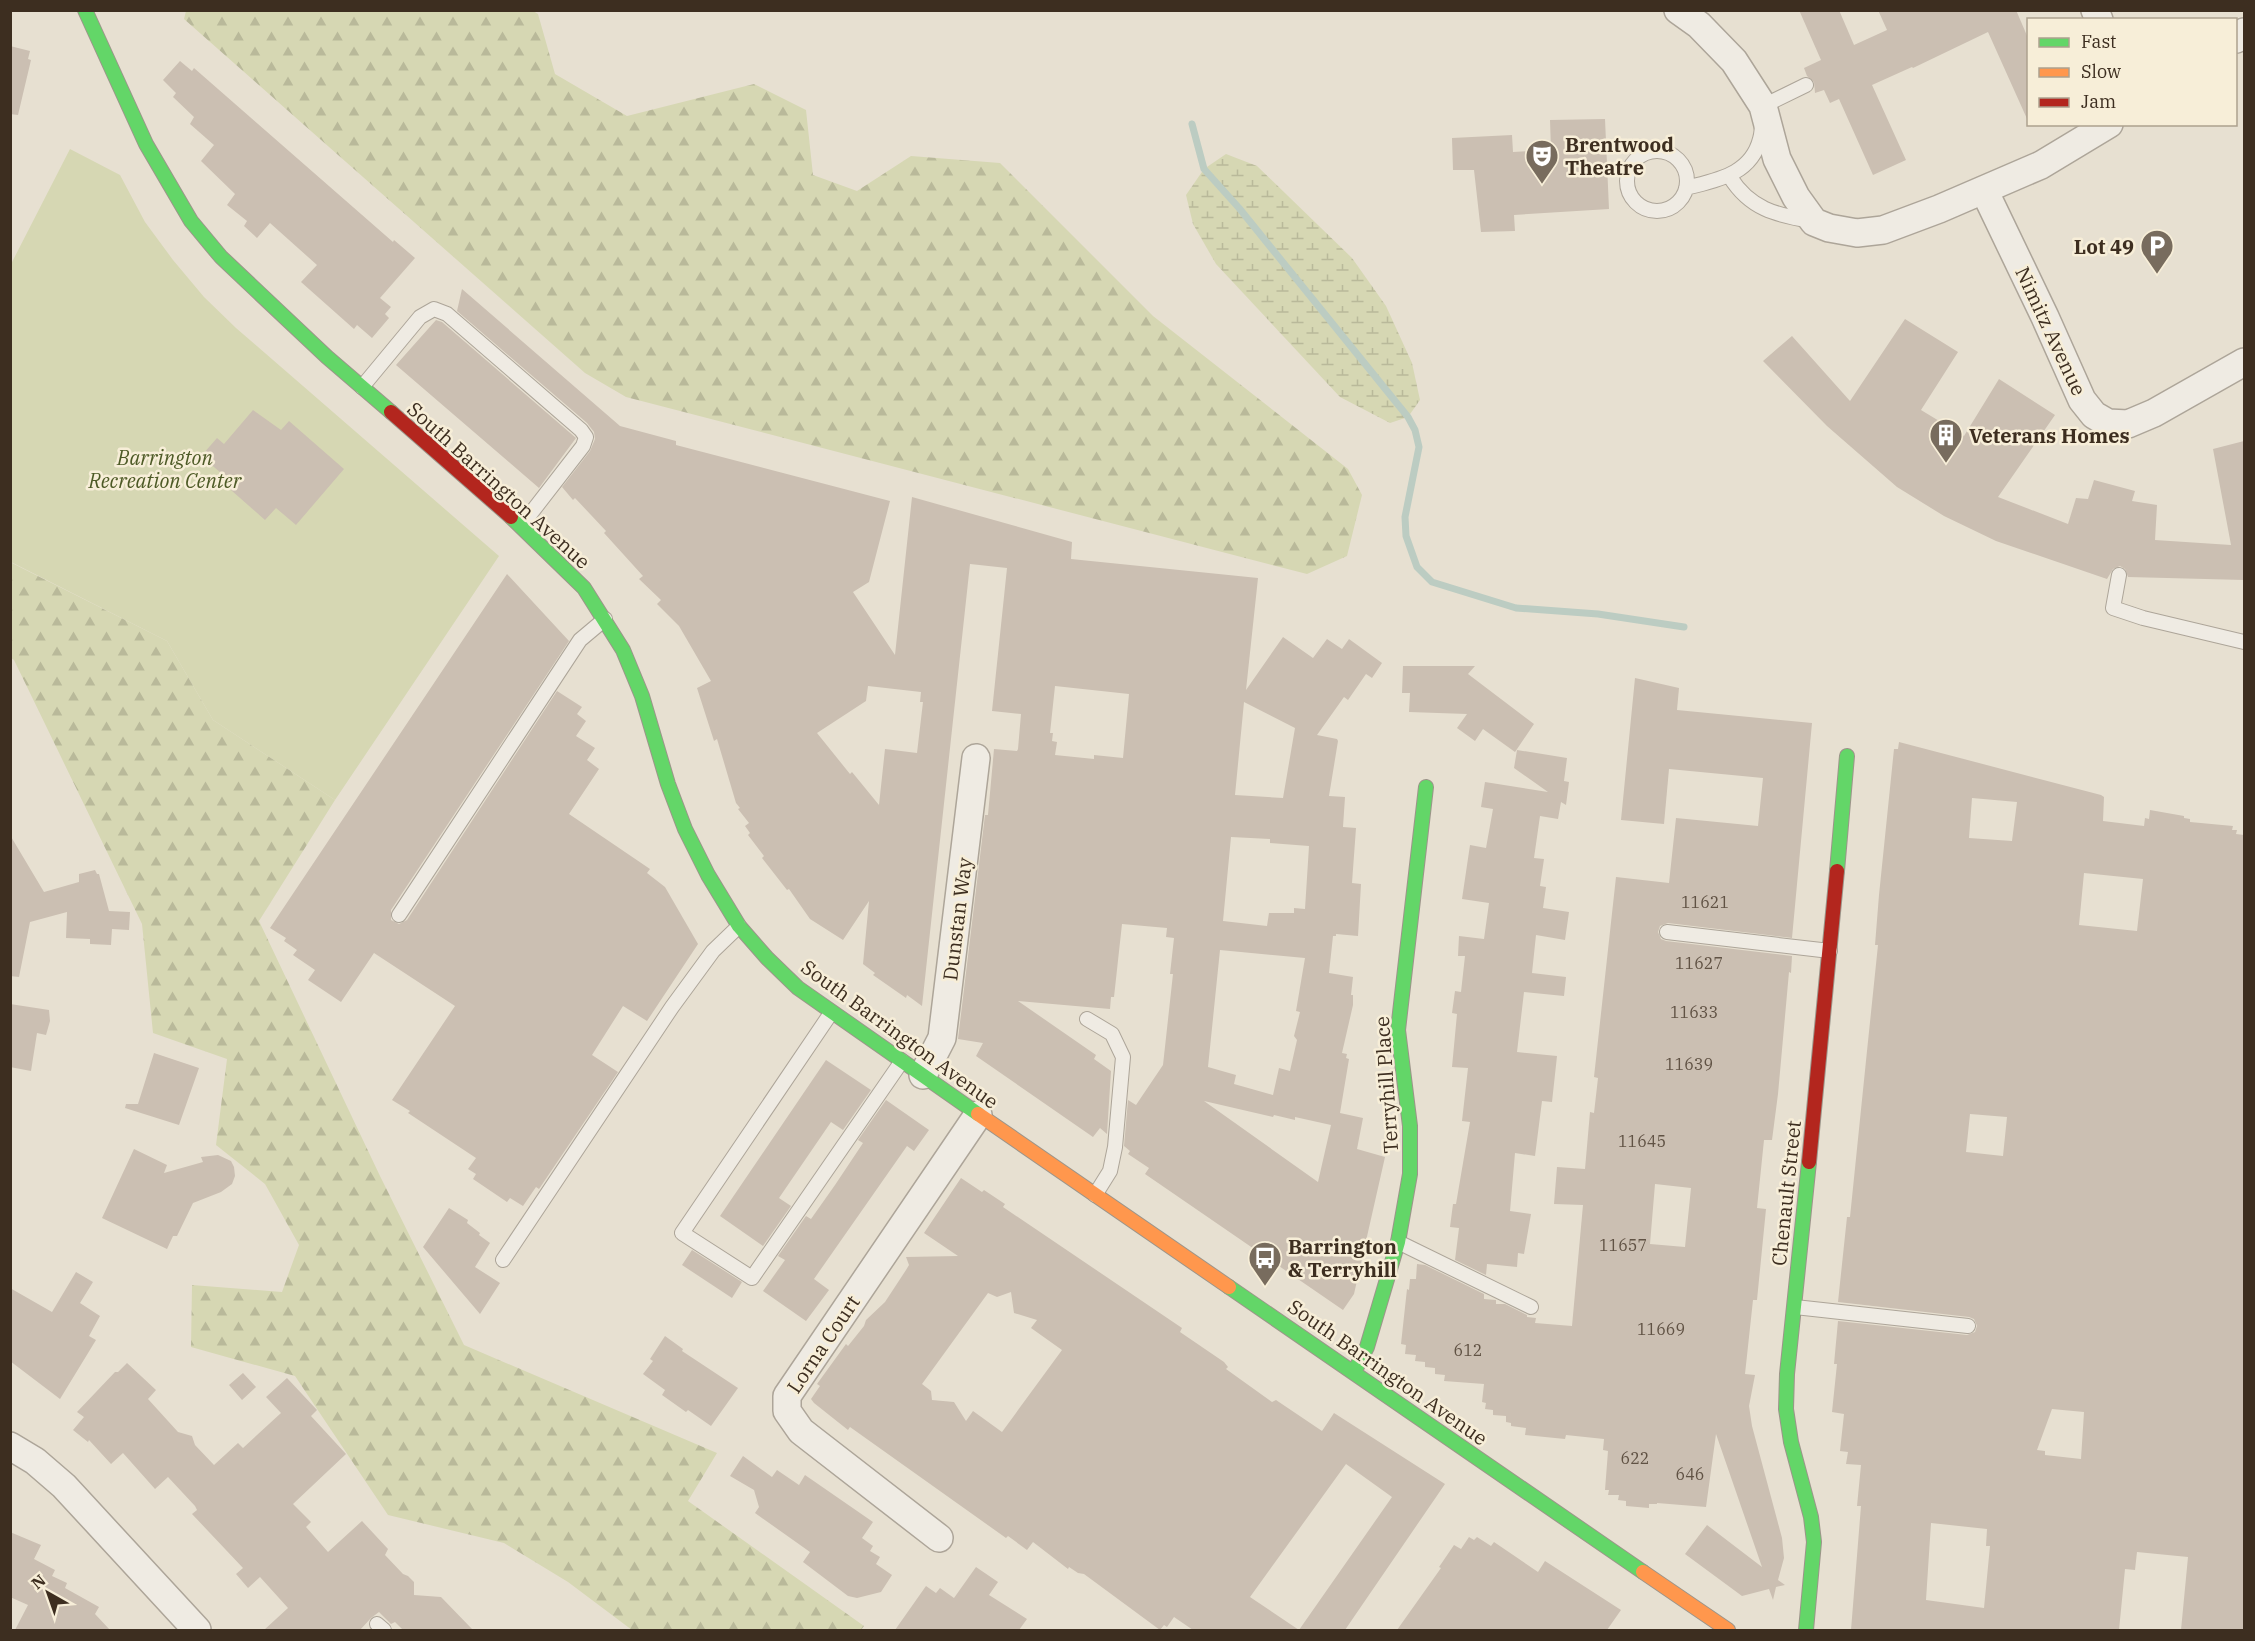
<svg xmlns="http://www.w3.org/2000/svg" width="2255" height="1641" viewBox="0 0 2255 1641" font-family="'IBM Plex Serif',serif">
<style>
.green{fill:#d6d7b3}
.forest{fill:url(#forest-firs)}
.wetland{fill:url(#wetland-marsh)}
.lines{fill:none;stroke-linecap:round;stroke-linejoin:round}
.stream{stroke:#bcccc2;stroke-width:7}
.building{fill:#cbbfb2;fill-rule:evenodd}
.lane-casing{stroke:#ada599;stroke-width:16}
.street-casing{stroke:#ada599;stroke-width:30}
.fast-casing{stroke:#9c958a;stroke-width:16}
.slow-casing{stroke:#9c958a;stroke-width:16}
.jam-casing{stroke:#9c958a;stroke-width:16}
.lane{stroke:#efebe3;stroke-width:14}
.street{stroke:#efebe3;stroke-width:27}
.fast{stroke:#63d668;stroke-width:14}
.slow{stroke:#ff974d;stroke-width:14}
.jam{stroke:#b3261e;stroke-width:14}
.labels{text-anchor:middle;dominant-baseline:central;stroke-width:5;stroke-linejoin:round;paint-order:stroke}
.number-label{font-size:16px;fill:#605244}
.poi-label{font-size:20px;font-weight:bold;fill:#3d2e20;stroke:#f7eed8;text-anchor:start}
.street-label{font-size:20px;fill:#3d2e20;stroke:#f7eed8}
.park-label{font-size:20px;font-style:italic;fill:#4d5a26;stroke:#f7eed8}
</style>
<defs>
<pattern id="forest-firs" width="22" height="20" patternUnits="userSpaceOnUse" patternTransform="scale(1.5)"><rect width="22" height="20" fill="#d6d7b3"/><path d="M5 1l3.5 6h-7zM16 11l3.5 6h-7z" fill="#b9b99a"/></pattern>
<pattern id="wetland-marsh" width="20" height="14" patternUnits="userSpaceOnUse" patternTransform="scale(1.5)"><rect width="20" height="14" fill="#d6d7b3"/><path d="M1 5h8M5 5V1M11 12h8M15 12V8" fill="none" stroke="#b9b99a"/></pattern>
</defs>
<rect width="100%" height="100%" fill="#e7e0d1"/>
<path class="green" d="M70,149l50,26 25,47 28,38 31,37 32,31 263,228 -164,244 -122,-80 -46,-79 -156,-79 -1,-296z"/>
<path class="forest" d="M186,11h347l5,3 17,60 72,42 127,-32 52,26 7,65 44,16 54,-35 89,7 153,153 195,153 14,26 -15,61 -40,18 -681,-177 -41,-24 -401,-354z
M10,562l157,79 46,79 122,80 -76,121 121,255 84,169 253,108 -29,48 176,125 -3,4h-229l-64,-48 -64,-39 -116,-28 -93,-139 -104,-29 1,-62 90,7 17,-47 -34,-61 -49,-39 11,-86 -74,-26 -11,-109 -128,-264 -3,-2z"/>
<path class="wetland" d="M1226,154l31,12 95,92 34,48 26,57 8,37 -12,17 -18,6 -50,-26 -124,-133 -23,-40 -7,-29 18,-26z"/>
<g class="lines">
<path class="stream" d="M1192,124l12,45 35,39 169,209 7,13 4,17 -14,70 1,19 11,31 15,15 84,26 82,6 86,13"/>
</g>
<path class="building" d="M1799,10h40l15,35 33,-15 -9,-20h138l12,28v83l-40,-89 -75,36 -1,-1 -40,18 34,75 -33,15 -34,-76 -9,4 -6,-13 -9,3 -1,-11 -7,-6 -3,-8 17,-8z
M10,46l20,5 -2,8 3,1 -13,55 -8,-1z
M180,61l12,10 2,-3 199,174 1,-2 21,18 -35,40 11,9 -6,7 4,4 -17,20 -15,-13 -3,4 -53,-47 16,-17 -47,-42 -13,15 -13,-12 3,-5 -20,-16 8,-11 -34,-33 13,-16 -24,-21 4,-7 -21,-20 3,-4 -13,-13z
M1605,119l4,90 -95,6 1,16 -34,1 -7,-62h-21l-1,-32 60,-3 1,17 38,-2 -1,-30z
M462,289l158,137 56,15v4l214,56 -21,81 -16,10 42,63 17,-158 160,45 -1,17 187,19 -12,112 37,-53 30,21 14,-19 15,10 7,-10 33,24 -10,15 -6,-4 -18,26 -4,-3 -27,38 20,4 1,2 -9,55 16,1 -2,30 13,1 -4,55 9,1 -3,52 -22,-2v2h-3l-4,37 24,4 -2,18h2v10l-11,48 5,1 -1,4 3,1 -9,54 23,5 -6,31 28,8 -31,137 -11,16 -198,-136 4,-6 -21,-14 2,-3 -6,-5 4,-46 8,5 27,-40 10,-91h-3l4,-36 -8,-1 1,-9 -45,-4 -8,73h-3l-1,12 -92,-8 78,54 -2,4 17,12 -4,63 -7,-6 -7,9 -117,-81 7,-13 -25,-4 27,-224h3l6,-66 23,2 1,-2 3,-35 -29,-3 15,-143 -37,-4 -48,442 -15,-11 -1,3 -33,-23 2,-2 -12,-9 6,-63 -26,39 -33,-21 -21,-30 -2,1 -25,-32 2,-2 -16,-21 2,-2 -5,-7 4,-3 -11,-14 2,-1 -4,-5 -19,-64 -3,2 -17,-53 14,-7 -32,-55 -22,-22 4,-4 -22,-21 4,-3 -39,-43 2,-2 -31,-33 -2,2 -11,-13 28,-36 5,-12 -1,-7 -7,-9 -130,-112zM868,686l53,6 -1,10h3l-6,51 -32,-4 -6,56 -27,-33 -2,2 -33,-41 49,-32zM1055,686l74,8 -6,64 -29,-3v4l-39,-4 2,-13 -5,-1 1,-8h-3zM1244,702l51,26 -12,70 -48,-3zM1231,837l39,2v4l39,3 -4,63 -11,-1v5h-25l-2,13 -44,-5zM1220,950l85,8 -9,53 4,1 -6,24 3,4 -7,31 -11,-3 -6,27 -39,-11 2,-9 -28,-8zM1204,1101l69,16 1,-2 21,5v-3l36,8 -13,57z
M1905,319l53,33 -37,58 43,26 35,-57 56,36 -57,82 70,27 8,-26 12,1 6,-19 41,11 -3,10 25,4 -2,35 76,5 -18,-96 31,-8v139l-116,-3 -3,-8 -5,-3 -7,3 -6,10 -111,-38 -52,-25 -47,-29 -70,-61 -64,-65 29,-25 58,65z
M436,320l6,2 134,116 -37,50 -143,-123z
M253,410l28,20 8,-9 55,48 -48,56 -20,-17 -11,12 -42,-37 4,-5 -19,-16 2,-2 -7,-6 14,-16 7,6z
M507,574l62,67 -178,269v10l8,4 8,-4 150,-229 25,16 -5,7 9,7 -10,15 19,12 -8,12 12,9 -30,45 81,55 -3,4 18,14 33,57 -51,77 -24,-15 -31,49 26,17 -79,117 -3,-2 -13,19 -13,-8 -3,4 -34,-23 3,-5 -8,-5 8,-11 -68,-45 2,-2 -18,-11 63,-94 -81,-53 -33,49 -33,-22 7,-10 -22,-15 4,-5 -13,-9 2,-3 -16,-10z
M1403,666h72l-7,8 66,50 -19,28 -32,-23 -8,12 -18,-13 10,-14 -58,-2 1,-19h-8z
M1635,678l44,10 -2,22 135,13 -20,215 -124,-15 -8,3 -2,6 3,7 5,2 126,15 -1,17 -2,-1 -11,122 -6,46h-8l-7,68 9,1 -9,91h-4l-8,74 10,1 -6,31 3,20 30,112 2,20 -6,22 7,5 -9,2 -3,13 -4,-11 -27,7 -57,-42 22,-29 55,42 -46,-133 -10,73 -49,-4v1h-8v4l-23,-2v-5l-8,-1 1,-5h-11l1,-5h-4l3,-39 -5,-1 1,-11 -38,-4 -1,4 -40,-4 1,-7 -15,-2v-3l-5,-1v-6l-13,-1v-5l-8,-1 1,-6 -4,-1 2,-18 -40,-3 1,-6 -10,-1v-6l-10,-1v-5l-10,-1 1,-6 -11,-1 1,-9 -5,-1 6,-55 2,1 1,-11h6l1,-15 8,1 59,29v5l12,1v4h9l22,11v2l9,1 -1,5 37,3 11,-121 -29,-1 3,-37 28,2 5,-57 4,1 4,-35 -4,-1 22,-200 53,6 7,-65 82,8 5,-48 -94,-9 -5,55 -43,-4zM1655,1184l36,4 -6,59 -35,-3z
M1899,742l202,53 3,2 -1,24 41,5 1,-8 4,1 1,-9 34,6v2l6,1v3l43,4 -1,4h5l-1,4 8,1v795h-63l7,-73 -51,-5 -2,18 -10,-1 -6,61h-268l10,-124h-4l4,-41 -15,-1 2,-12 -8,-1 4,-37 -12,-2 5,-48h-3l4,-43 129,14 8,-3 2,-6 -3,-7 -5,-2 -131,-15 9,-85h3l17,-166 11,-106h-3l4,-50 15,-146h4zM1972,798l45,4 -5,39 -43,-3zM2084,873l59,6 -6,52 -58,-6zM1970,1114l37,3 -4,39 -37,-4zM2052,1409l32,3 -3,47 -36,-4v-4l-8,-1zM1931,1523l56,6 -1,17h4l-6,62 -58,-8z
M1517,750l50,8 -3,23 5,1 -3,23 -5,-3 -3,17 -18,-3 -6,42 10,1 -4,27 6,1 -3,21 26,4 -4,28 -29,-5 -4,38 34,4 -2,19 -40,-4 -7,60 40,4 -5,46 -10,-1 -7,55 -20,-3 -5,58 21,3 -7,40 -6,-1 -1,14 -30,-3 -1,11 -31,-15 4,-32 -9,-1 3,-23h3l14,-82 -8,-1 6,-53 -16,-1 5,-53 -5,-1 3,-22 6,1 4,-36h-7l1,-20 25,3 5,-36 -27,-4 8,-54 16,3 7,-39 -12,-2 4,-25 63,10 -34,-24z
M10,835l34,57 35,-10v-8l16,-4 2,4h2l10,37 21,1 -1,18 -17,-1 -1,16 -21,-1v-5l-24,-1 1,-26 -37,10 -11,55 -9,-1z
M10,1004l39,6 1,11 -4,14 -9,-2 -6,38 -21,-4z
M154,1053l45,15 -20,57 -54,-17 1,-4h12z
M826,1060l45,30 -28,40 -12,-8 -52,76 12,8 -28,40 -43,-30z
M886,1100l43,30 -15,21 -7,-5 -93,133 15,11 -23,31 -43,-30 22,-31 -7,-4 28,-40 5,3 24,-34 28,-42 -5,-3z
M134,1149l33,16 -3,8 39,-11 -2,-5 17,-2 13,6 3,6 1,9 -3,8 -11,8 -28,11 -16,33h-4l-6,13 -65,-31z
M961,1178l21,14 2,-2 21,14 -2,3 179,121 -2,4 44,30 4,5 -2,2 46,33 4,-2 46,31 12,-18 111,71 -100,146h-152l-19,-13 -7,10 -3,-2 -4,5 -76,-56 -6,-1 -9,-6 -1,2 -35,-27 -6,8 -19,-14 -2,2 -156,-111 -2,3 -34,-27 -3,-4 9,-13 -3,-2 29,-40 2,2 16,-20 2,-6 19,-18 21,-32 3,-5 -3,-8 52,-1 -34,-23zM1011,1292l3,21 23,7 -6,8 31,22 -60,82 -29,-21 -7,10 -12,-19 -22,-2 -1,-9 -9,-7 66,-91 9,4zM1346,1464l46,33 -93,133 -49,-33z
M449,1208l19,12 -1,3 13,10 -1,2 11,8 -15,24 25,16 -20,31 -57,-67z
M692,1250l50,32 -10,16 -50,-33z
M76,1272l17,10 -13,21 20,13 -11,20 7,4 -36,59 -50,-38v-73l42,24z
M665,1336l18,13 -1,2 56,37 -27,38 -23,-16 -2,2 -24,-17 3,-5 -22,-16 10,-13 -3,-2z
M127,1363l29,27 -8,9 30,33 14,4 3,9 19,20 24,-22 5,5 38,-35 -15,-16 21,-19 30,32 -6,6 35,38 -53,50 18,18 -5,5 22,25 34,-31 26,28 -3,6 18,19 5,2 6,6v13l27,2 32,33h-70l-8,-8 -4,2 -12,-12 -8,6 -11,12h-96l24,-22 -28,-31 -12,11 -12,-14 7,-6 -51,-54 5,-4 -2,-4 -27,-29 -13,12 -32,-36 -12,11 -22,-24 -1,2 -15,-12 11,-13 -7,-5 38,-40h3z
M243,1373l13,14 -14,13 -13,-15z
M743,1456l29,21 5,-7 22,15 6,-10 68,47 -11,16 11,8 -3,5 10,6 -4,7 16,11 -11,17 -24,6 -9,-2 -45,-34 7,-10 -55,-39 4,-6 -5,-17 -24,-14z
M10,1532l31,13 -7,14 21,11 -3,6 15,7 -2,5 34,19 -4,7 15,16h-95l13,-25 -18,-8z
M1469,1537l5,3 3,-3 14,9 3,-4 44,30 7,-11 76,49 -14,20h-210l44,-62 -2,-1 15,-22 7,4z
M976,1567l22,15 -9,13 38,24 -8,11h-124l31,-44 10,7 4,-5 14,10z"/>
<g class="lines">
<g class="lane-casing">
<path id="lane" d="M1627 181a30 30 0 1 1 60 0a30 30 0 1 1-60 0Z
M1730,177c20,32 46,38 81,44
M1686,188c30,-8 65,-13 74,-49 3,-10 2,-22 3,-33l43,-21
M362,387l58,-70 14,-8 13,5 134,116 5,7 -3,9 -62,80
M2119,575l-6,33 30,10 101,24
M399,915l181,-275 25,-21
M1667,932l163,19
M831,1013l-149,220 70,45 150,-217
M1087,1019l25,15 11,23 -8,90 -5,24 -15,24
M1398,1242l133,65
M503,1260l169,-253 41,-56 26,-25
M1795,1307l173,19
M377,1624l7,6"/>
</g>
<g class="street-casing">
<path id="street" d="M1678,10l21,15 35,36 29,45 14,53 19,38 18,25 15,6 28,5 26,-3 56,-21 102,-44 68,-41
M2095,10l4,10
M2236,39l8,-7
M1984,190l61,127 37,83 12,15 14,8 20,1 26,-11 90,-51
M923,1075l19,-37 34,-280
M10,1446l25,15 29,25 133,144
M939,1538l-138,-107 -14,-20v-15l191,-281"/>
</g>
<g class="fast-casing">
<path id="fast" d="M85,10l61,134 45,77 30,36 106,100 64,55
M511,517l73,71 39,62 19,46 26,88 17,45 23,46 31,51 28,32 31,30 180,126
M1837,871l10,-115
M1229,1287l414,285
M1354,1372l13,-25 31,-105 12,-68v-48l-12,-96 28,-243
M1806,1630l8,-88 -3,-25 -20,-75 -5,-33 1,-35 22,-212"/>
</g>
<g class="slow-casing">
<path id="slow" d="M978,1114l251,173
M1643,1572l85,58"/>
</g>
<g class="jam-casing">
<path id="jam" d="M391,412l120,105
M1809,1162l28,-291"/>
</g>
<use href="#lane" class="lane"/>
<use href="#street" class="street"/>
<use href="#fast" class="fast"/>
<use href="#slow" class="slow"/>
<use href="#jam" class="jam"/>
</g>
<defs>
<g id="theatre-pin" transform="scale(1.725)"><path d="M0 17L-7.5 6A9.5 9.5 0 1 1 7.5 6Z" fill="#786c5e" stroke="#f7eed8"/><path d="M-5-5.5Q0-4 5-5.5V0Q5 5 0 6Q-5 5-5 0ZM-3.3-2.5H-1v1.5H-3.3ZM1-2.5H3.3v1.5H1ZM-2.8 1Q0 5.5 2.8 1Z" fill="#fff"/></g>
<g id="parking-pin" transform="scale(1.725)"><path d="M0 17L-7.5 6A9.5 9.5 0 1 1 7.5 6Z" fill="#786c5e" stroke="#f7eed8"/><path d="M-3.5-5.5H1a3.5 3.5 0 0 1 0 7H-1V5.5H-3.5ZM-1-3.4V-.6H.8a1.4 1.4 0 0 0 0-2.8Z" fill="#fff"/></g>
<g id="building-pin" transform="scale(1.725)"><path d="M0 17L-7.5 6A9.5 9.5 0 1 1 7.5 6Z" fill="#786c5e" stroke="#f7eed8"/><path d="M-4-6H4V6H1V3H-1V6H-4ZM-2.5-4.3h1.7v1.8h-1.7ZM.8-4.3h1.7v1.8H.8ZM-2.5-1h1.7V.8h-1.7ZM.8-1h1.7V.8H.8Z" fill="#fff"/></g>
<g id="bus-pin" transform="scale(1.725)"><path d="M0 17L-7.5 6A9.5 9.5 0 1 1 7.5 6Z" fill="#786c5e" stroke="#f7eed8"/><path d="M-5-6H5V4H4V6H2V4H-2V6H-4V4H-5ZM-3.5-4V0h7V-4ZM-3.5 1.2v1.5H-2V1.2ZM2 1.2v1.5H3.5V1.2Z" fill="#fff"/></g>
</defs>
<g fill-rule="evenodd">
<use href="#theatre-pin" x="1542" y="156"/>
<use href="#parking-pin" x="2157" y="246"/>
<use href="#building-pin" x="1946" y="435"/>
<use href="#bus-pin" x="1265" y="1258"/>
</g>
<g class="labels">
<g class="number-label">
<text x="1705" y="902">11621</text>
<text x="1699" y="963">11627</text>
<text x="1694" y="1012">11633</text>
<text x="1689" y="1064">11639</text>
<text x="1642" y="1141">11645</text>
<text x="1623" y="1245">11657</text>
<text x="1661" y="1329">11669</text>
<text x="1468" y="1350">612</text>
<text x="1635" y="1458">622</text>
<text x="1690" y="1474">646</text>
</g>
<g class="poi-label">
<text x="1565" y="144">Brentwood<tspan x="1565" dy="23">Theatre</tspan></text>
<text x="2134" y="246" text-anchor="end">Lot 49</text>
<text x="1969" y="435">Veterans Homes</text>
<text x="1288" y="1246">Barrington<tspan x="1288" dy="23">&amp; Terryhill</tspan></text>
</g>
<g class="street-label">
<text transform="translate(2051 331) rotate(65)">Nimitz Avenue</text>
<text transform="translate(499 485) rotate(42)">South Barrington Avenue</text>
<text transform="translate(957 919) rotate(-83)">Dunstan Way</text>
<text transform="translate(900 1034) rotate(36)">South Barrington Avenue</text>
<text transform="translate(1386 1085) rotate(-94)">Terryhill Place</text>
<text transform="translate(1786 1193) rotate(-84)">Chenault Street</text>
<text transform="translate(823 1344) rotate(-56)">Lorna Court</text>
<text transform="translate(1388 1372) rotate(35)">South Barrington Avenue</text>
</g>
<g class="park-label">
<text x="165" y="457">Barrington<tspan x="165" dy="23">Recreation Center</tspan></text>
</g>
</g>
<rect width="2255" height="1641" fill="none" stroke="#3d2e20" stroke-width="24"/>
<rect x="2027" y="18" width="210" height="108" fill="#f7eed8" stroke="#ada18e" stroke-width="1.5"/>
<rect x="2039" y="38" width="30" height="9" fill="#63d668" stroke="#ada18e" stroke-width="1.5"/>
<text x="2081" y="48" font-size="18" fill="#3d2e20">Fast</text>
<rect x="2039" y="68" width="30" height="9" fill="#ff974d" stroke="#ada18e" stroke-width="1.5"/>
<text x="2081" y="78" font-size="18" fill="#3d2e20">Slow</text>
<rect x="2039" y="98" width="30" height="9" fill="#b3261e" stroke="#ada18e" stroke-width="1.5"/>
<text x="2081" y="108" font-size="18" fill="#3d2e20">Jam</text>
<g transform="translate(48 1593) rotate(320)" stroke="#f7eed8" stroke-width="4.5" paint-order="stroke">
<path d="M0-4.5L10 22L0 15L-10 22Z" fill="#3d2e20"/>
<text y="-9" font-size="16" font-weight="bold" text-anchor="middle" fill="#3d2e20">N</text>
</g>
</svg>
